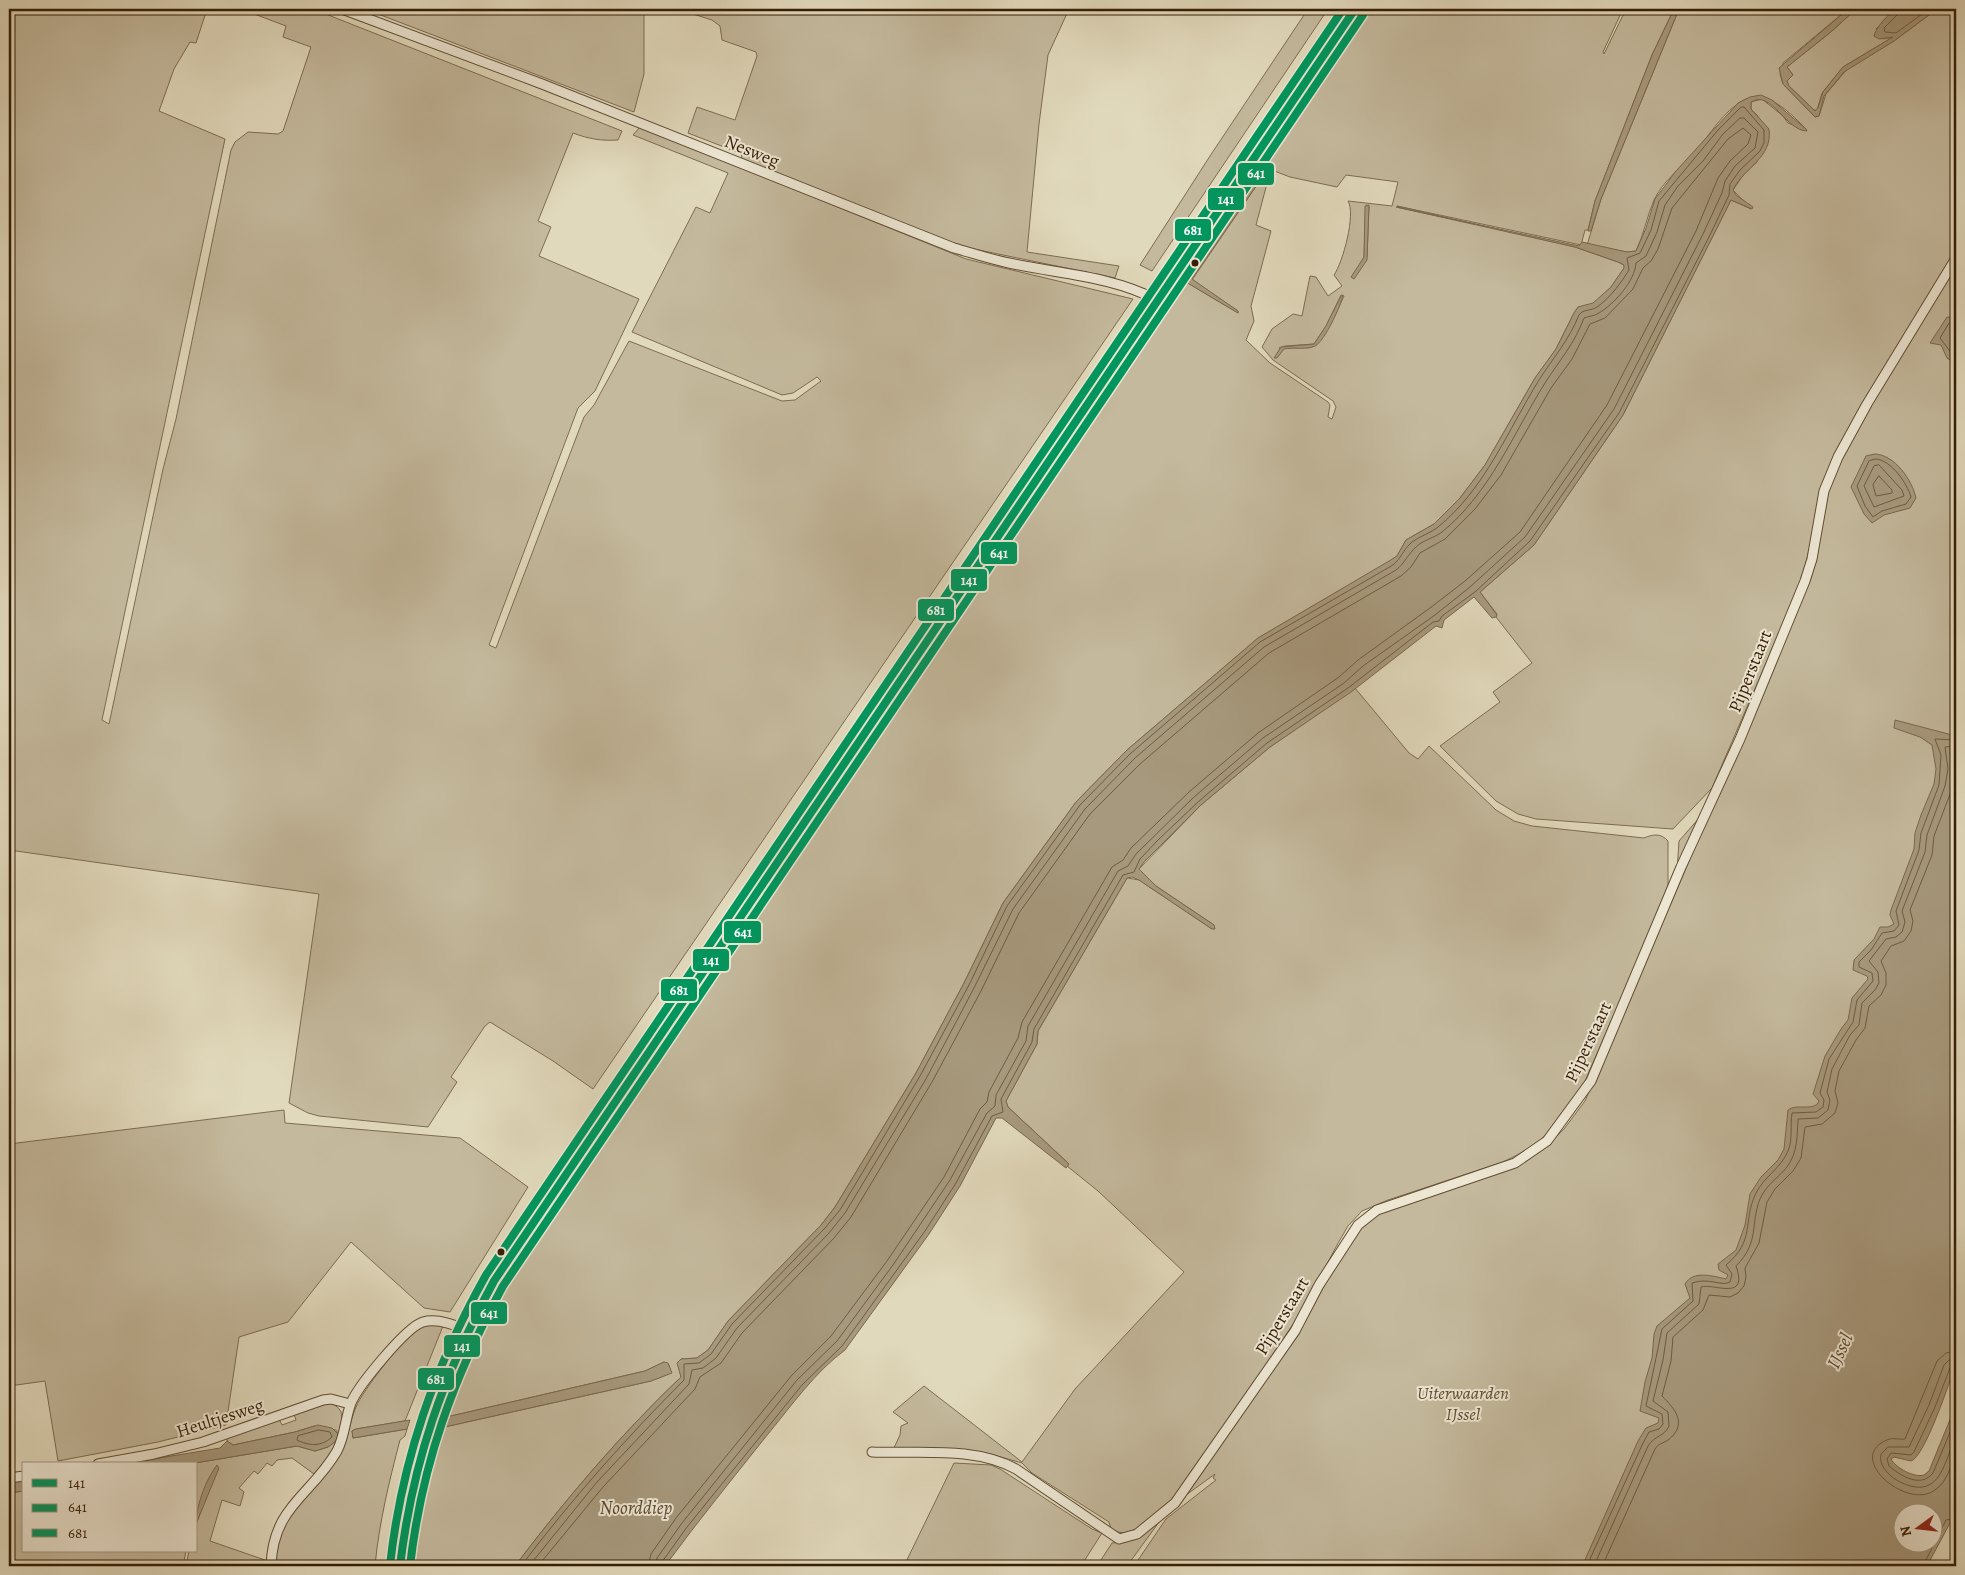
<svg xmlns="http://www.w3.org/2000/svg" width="1965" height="1575" viewBox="0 0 1965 1575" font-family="Alegreya,serif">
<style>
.green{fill:#c4b99d;stroke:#7e6c50;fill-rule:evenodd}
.water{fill:#a7997d;stroke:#7a684d;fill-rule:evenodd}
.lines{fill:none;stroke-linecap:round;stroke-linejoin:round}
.shore{stroke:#6f5c40;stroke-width:1}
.minor-casing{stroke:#624d32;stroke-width:11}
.secondary-casing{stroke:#371e04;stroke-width:15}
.minor{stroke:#ece6d3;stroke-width:9}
.secondary{stroke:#ece6d3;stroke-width:12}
.bus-1-casing{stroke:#ece6d3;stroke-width:11}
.bus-2-casing{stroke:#ece6d3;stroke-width:11}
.bus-3-casing{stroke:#ece6d3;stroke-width:11}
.bus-1{stroke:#00965e;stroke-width:8}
.bus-2{stroke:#00965e;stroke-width:8}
.bus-3{stroke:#00965e;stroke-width:8}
.bus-dot{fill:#371e04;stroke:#ece6d3;stroke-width:2}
.labels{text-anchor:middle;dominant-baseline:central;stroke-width:4;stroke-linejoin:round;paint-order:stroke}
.street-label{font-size:18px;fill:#371e04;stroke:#ece6d3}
.park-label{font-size:18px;font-style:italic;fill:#614c32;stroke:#ece6d3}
.water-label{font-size:19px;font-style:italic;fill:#5e492e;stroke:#ece6d3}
.line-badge{stroke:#ece6d3;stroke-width:2}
.badge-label{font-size:14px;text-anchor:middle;font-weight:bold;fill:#fff}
</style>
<rect width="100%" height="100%" fill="#e1d9bc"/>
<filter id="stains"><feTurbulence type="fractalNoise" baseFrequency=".004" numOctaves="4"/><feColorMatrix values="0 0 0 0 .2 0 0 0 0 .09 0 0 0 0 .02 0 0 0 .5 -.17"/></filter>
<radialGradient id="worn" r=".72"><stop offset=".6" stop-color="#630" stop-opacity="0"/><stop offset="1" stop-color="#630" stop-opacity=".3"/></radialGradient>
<path class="green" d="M9,9h198l-11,34 -6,-1 -16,27 -15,42 66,28 -123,581 7,4 54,-255 13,-50 55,-269 4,-8 13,-10 30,2 5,-3 28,-84 -28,-10 3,-11 -45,-17h72l309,122 -4,9c-17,1 -29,-1 -45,-7l-35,88 13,6 -12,29 100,43 -44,92 -17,17 -89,237 7,3 88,-231 10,-12 35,-64 153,60 13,-1 26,-19 -4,-4 -24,16 -11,2 -150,-63 64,-125 14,6 18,-40 -95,-38 7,-8 326,132 167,40 -540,790 -40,-28 -63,-39 -5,4 -34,51 6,5 -29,45 -109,-11 -11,-3 -19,-10 30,-209 -310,-44z
M365,9h279v65l-10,38z
M677,9h392l-21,46 -9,69 -12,128 92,14 -4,12 -151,-31 -223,-86 1,-7 -54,-21 9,-26 38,13 22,-64 -1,-4 -34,-12 -2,-14 -8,-6z
M1308,9h20l-176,262 -12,-6 70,-109z
M1362,9h261l-20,43 1,2 22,-45h48l-22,46 -57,146 -7,29h-3l-4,15 -184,-39 178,41 43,15 6,3v3l-13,19 -18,17 -15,3 -4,6 -18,36 -21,29 -50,87 -25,33 -26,26 -28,16 -9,16 -7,5 -132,77 -131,112 -51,52 -73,101 -39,80 -48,90 -81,134 -14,18 -93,96 -20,29 -11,8 -16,1 -3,4 3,14c-61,58 -116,123 -166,189h-111l4,-32 20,-96 55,-129 767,-1137 9,-1 10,5 -13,49 15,6 -20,75 3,15 -8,19 24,23 58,39 2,3 -2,12 4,2 4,-12 -3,-6 -60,-41 -11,-13 10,-18 21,-15 9,2 8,-40 6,1 12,19 14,-10 -8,-11c9,-13 22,-61 14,-74l44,5 6,-24 -52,-7 -9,12 -47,-10 -26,-10 -4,-10zM1257,177l4,2 -69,101 46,31v2l-52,-31zM1366,205l3,1 -2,51 -6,6 3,-6zM1341,295l3,1 -13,28 -15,21 -37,3 6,-2 29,-2 12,-18zM664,1362l5,3 2,8 -20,8 -211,47 6,-14 5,2 194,-45z
M1679,9h169l-65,54 -3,11 3,10 32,33 4,-1 7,-22 22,-26 46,-27 43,-32h19v243l-62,99 -48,85 -35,105 -9,39 -90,208 -39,41 -137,-10 -18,-5 -22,-13 -56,-55 60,-44 -7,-10 39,-29 -36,-46 1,-3 -17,-22 54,-47 89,-130 108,-215 20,9 -18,-19 11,-16 13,-12 1,-46 -7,-7v-7l11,-3 21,17 5,7 19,7c-15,-15 -39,-42 -63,-30 -21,11 -34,35 -50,53 -13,15 -31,28 -40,47 -7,16 -10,34 -18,51l-9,1 -40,-7 14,-46z
M1856,9h41l-21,20 7,10 10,-2 -50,30 -21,26 -5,17h-3l-25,-24 -2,-5 6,-6 -6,-8 45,-36z
M1956,264v515l-138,326 -227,461h-457l32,-47 50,-39 -3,-2 2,-4 -29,21 123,-181 35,-65 23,-31 177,-70 20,-19 21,-28 210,-484 14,-35 20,-95 20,-45z
M1355,688l54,65 9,6 11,-13 67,64 18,11 18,5 112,12c9,-4 17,-5 24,3v50l-90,206 -19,26 -20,18 -16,11 -20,10 -115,38 -26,11 -14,15 -11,19 -35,66 -131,193c-16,14 -38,38 -60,25l-2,-7 -77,-49 -10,-10 -36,-10 -93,-3 7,-15 1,-9 7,-3 -15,-11 31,-26 98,76 53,-73 109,-117 -86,-81 -31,-25 2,-2 -61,-57 -2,-6 31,-57 1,-13 89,-153 12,2 73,49 2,-4 -58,-39 -17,-17 62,-64 69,-58z
M1700,817l-23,54 2,-30z
M284,1110l1,13 175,15 68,49 -78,125 -26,-4 -73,-66 -63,80 -49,15 -13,88 -68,17 -100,19 -13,-80 -36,5v-242z
M431,1324l12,2 -38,95 -49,8 -4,2 1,7 54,-9 -2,7 -5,4c-11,42 -21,83 -25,126h-99c-2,-50 38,-74 64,-112 9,-15 9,-31 16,-47 6,-16 47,-67 60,-78 4,-2 10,-4 15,-5z
M330,1403c16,6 13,17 8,31l-2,-4 -22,-4 -19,6 -62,13 -6,-4v-4l52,-18 3,6 14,-5 -2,-6z
M336,1441l-5,13 -17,20 -22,-16 -15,2 -5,6 -5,-3 -9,11 -4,-3 -15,17 5,4 -4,14 -18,-6 -12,41 55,19 2,6h-81l3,-15h7v-27l15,-38 -7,5 -8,25v-52h-7l108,-18 18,5 13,-4z
M954,1463l37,2 9,4 92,60 10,4 -21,33h-177z
M24,1491v60h162l-3,15h-174v-73z
M1162,1518l-35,48h-30l15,-23 21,-3z"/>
<path class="water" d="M1674,9h5l-78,190 -10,32h-3l7,-30 57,-146z
M1848,9h8l-24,22 -45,36 6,8 -6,6 2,5 26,25 3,-3 5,-16 20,-25 50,-30 -14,2 -5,-3c1,-7 15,-24 23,-27 7,-3 20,0 28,0l-4,5 7,-5h9l-43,32 -50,31 -20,24 -5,20 -4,1 -32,-33 -4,-16z
M1761,95l11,5 34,29 1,2c-21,0 -36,-42 -56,-29v7l18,20c4,29 -25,38 -36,61l3,5 17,12 -1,2 -21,-9 -108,215 -89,130 -54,47 17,23 -1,2 -4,1 -18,-21 -30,23 -2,8 -6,-2 -85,66 -81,55 -69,58 -57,57 -5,7 17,17 58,39 1,4h-3l-73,-49 -7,-3 -5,1 -89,153 -1,13 -31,57 2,6 61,57 -3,4 -64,-50h-6l-36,68 -31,48 -84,116c-30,22 -53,55 -77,84 -35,44 -70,87 -103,132h-150c50,-66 105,-131 166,-189l-4,-14 4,-4 16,-1 11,-8 20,-29 93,-96 14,-18 81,-134 48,-90 39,-80 73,-101 51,-52 131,-112 131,-77 8,-5 9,-16 28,-16 26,-26 25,-33 50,-87 21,-29 18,-36 4,-6 15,-4 18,-16 13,-19v-3l-6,-3 -43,-15 -179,-40 183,39 3,-4 45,10 9,-1 10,-23 9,-29 21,-28 62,-68 12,-6z
M1257,177l4,2 -69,100 46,32v2l-52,-31z
M1369,205l-2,55 -13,19 -3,-2 13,-20 1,-51z
M1343,295c-2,10 -18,46 -28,51 -8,4 -21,1 -31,3l-7,9h-3l7,-11 33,-3 12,-18 15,-30z
M1947,317l9,1v46l-9,-6 -6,-13 -11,-2z
M1875,454c20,1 37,26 41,44l-6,10 -26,7 -12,8 -8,-9 -13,-27 15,-31z
M1895,720l61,16v628c-6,16 -31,93 -45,97l-17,-4 -3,2c5,9 23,19 33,16l5,-4 27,-66v119l-6,-1 -23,43h-339l-4,-4 54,-121 8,-13 12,-5 1,-5 -19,-7 5,-29 7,-24 2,-24 3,-8 33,-28 -5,-14c8,-14 28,-8 41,-5l2,-4 -9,-5 -1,-6 18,-14 9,-25 5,-31 11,-17 17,-17 6,-11 4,-39c9,-7 27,2 31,-9l-6,-7 12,-38 16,-27 7,-9 4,-22 16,-19 -1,-3 -14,-6 1,-10 20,-21 6,-12h8l6,-3 -4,-9 1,-5 23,-61 1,-16 6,-18 13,-31 2,-15 -4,-24 -12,-8 -26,-9zM1902,1512h30v30h-30z
M664,1362l4,1 4,10 -21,8 -211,47 -3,-3 5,-10 9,1 194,-45z
M410,1420l-3,9 -54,9 -1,-7 4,-2z
M318,1425l14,3 6,6 -2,7 -8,6 -13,4 -18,-5 -108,18h-66l97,-16 7,-7 6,4 62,-13z
M217,1465l2,3 -23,56c0,-18 10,-45 21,-59z
M24,1479v12l-15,2v-11z"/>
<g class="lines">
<path class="shore" d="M1899,9l-1,5 -14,14 1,4 11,1 33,-24
M1956,323h-7l-9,15 16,21
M1876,459c15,1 31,24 35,38l-5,7 -24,7 -9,6 -8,-11 -8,-20 12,-25z
M1879,465l23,25 2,6 -30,11 -10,-21 10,-20z
M1879,476l13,14v3l-16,3 -3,-11z
M1956,1351l-10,2 -9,8 -32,78c-6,1 -12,-2 -18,1 -43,18 21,71 48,50 12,-8 16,-24 21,-37
M1956,1359l-7,1 -5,5 -15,40 -20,42h-21l-7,7c-5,20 32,40 48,31 15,-7 21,-37 27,-51
M1956,1365l-6,3 -15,39 -21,45 -3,3 -20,-2 -4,6 2,7c13,11 32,22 44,7l23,-55
M319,1430l11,2 2,5c-11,10 -23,9 -35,3l1,-4z
M521,1566c50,-66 105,-128 163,-186v-16l15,-1 12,-9 21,-30 93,-96 15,-18 80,-134 49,-91 38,-79 73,-101 50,-51 130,-112 133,-77c8,-6 11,-17 19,-23 8,-6 19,-9 26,-15 47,-38 70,-97 101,-147 14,-22 30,-40 40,-65 4,-6 12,-4 18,-8 13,-9 24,-24 32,-37l-2,-12 13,-5 11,-23 8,-29 59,-71 23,-23h3l20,23v13l-4,8 -20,19 -10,14 -1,11 -20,42 -90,176 -89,128 -55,51 -33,24 -3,5 -6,1 -85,66 -81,55 -69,59 -41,39 -17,18 -6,13 -11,3 -89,154 -2,13 -31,57 2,13 -11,4 -36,67 -31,48 -83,115 -40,39 -115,142 -25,35v4
M529,1566l68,-84 92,-98 3,-14 11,-2 13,-10 21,-30 92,-95 16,-20 81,-134 48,-91 39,-79 72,-100 50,-51 129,-111 132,-77c9,-7 12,-16 20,-23 7,-7 18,-9 26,-15 48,-39 71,-98 103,-149 14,-22 30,-40 39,-65 5,-2 11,-2 15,-5 15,-9 36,-32 37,-50l10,-7 11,-24 8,-27 13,-19 25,-25 20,-27 17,-16h4l14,14 -3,16 -20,18 -10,15 -3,12 -19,41 -89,175 -89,128 -55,50 -35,28 -72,51 -19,17 -81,55 -69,59 -58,57 -8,12 -10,5 -90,155 -2,15 -30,54 -1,11 -8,7 -37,67 -57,85 -56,76 -40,39 -115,143 -25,35 -2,8
M538,1566l65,-79 92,-98 5,-12 21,-14 21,-30 92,-95 17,-21 81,-135 49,-91 38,-78 71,-99 50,-50 129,-111 132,-77 10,-9 9,-14 25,-14 30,-30 26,-34 50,-87 21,-29 18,-35 15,-6 28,-29 10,-21 8,-7 7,-12 14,-41 56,-69 15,-11 8,7 -3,9 -18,17 -12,17 -22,53 -89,174 -87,127 -55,49 -35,27 -72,52 -19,17 -81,56 -69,59 -58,56 -8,12 -11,7 -90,155 -4,16 -29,54 -2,10 -7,7 -36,68 -57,84 -56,75 -39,39 -116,143 -25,36 -3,12
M1591,1566l-1,-7 53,-116 6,-11 10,-3 4,-5 -1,-10 -16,-8 16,-77 31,-28 -1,-18c17,-6 30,4 38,-1l2,-8 -6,-9c30,-25 16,-43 30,-72 8,-16 25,-25 32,-42 5,-11 2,-25 4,-38l24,-1 7,-5 1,-7 -4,-7 9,-34 24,-37 4,-22 16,-19 -1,-8 -13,-6v-5l12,-12 11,-17 12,-2 5,-6 -3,-14 23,-61 2,-17 18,-48 2,-30 -6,-16 21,1
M1597,1566v-7l51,-113c7,-11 16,-9 21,-20l-1,-14 -15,-11 10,-41 4,-27 32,-29 2,-17c13,-4 48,15 35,-21 24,-24 14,-42 24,-67 6,-14 18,-21 27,-32 11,-15 10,-31 11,-48l20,-1 10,-8 2,-10 -3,-8 5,-23 18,-34 9,-10 3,-22 13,-13 4,-7 -1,-11 -9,-11 17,-22 10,-2 6,-5 3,-10 -3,-11 23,-59 2,-17 18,-49 3,-17 -3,-22 11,-1
M1605,1566v-6l50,-111c4,-6 7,-5 13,-9 21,-16 6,-32 -6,-44l9,-35 2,-24 30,-27 6,-15 21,2 8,-4 6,-7 2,-9 -1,-9 14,-25 8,-41 8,-13 18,-18 8,-13 4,-31 17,-3 13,-11 3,-10 -3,-12 4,-20 17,-31 9,-12 4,-22 12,-11 5,-10v-12l-5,-12 10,-15 13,-5 7,-10 2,-10 -3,-11 22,-55 2,-19 18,-47 4,-35
M1923,1566l23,-46 10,-2"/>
<g class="minor-casing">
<path id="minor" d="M342,9l200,75 412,164c18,5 36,11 55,15 50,11 103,13 148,37
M872,1452c48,2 102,-6 144,17l103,70 18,-5 38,-31 120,-172 24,-46 39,-60 19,-15 138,-47 32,-22 44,-60 90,-214 59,-128 65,-158 7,-22 12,-68 14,-34 29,-53 89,-146
M98,1464l56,-10 49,-12 120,-42 8,-1 19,5
M9,1478l15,-2
M271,1566c2,-60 40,-70 66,-115 8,-15 8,-32 14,-48 7,-17 55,-76 72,-81 14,-4 30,2 43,8"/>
</g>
<g class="secondary-casing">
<path id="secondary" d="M400,1566c9,-105 43,-194 94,-285l861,-1272"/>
</g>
<use href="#minor" class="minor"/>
<use href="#secondary" class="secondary"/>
<g class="bus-1-casing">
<path id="bus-1" d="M400,1566c13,-107 43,-190 94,-285l861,-1272"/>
</g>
<g class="bus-2-casing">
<path id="bus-2" d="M410,1566c12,-103 43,-188 93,-280l860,-1271"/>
</g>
<g class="bus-3-casing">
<path id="bus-3" d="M390,1565c12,-106 44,-197 96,-290l857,-1266"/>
</g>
<use href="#bus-1" class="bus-1"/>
<use href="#bus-2" class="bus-2"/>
<use href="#bus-3" class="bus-3"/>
</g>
<g class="bus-dot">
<circle cx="1195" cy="263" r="4.5"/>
<circle cx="501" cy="1252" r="4.5"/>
</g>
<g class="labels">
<g class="street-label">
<text transform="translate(752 151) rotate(22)">Nesweg</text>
<text transform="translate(1750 671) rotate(-68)">Pijperstaart</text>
<text transform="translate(1588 1042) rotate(-65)">Pijperstaart</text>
<text transform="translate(1282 1316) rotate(-59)">Pijperstaart</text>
<text transform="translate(220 1418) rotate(-18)">Heultjesweg</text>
</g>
<g class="park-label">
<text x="1463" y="1393">Uiterwaarden<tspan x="1463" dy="21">IJssel</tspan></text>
</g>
<g class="water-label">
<text transform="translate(1840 1351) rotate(-65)">IJssel</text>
<text x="636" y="1508">Noorddiep</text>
</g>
</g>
<g class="line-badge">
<rect x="1237" y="162" width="38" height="24" rx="5" fill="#00965e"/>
<rect x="1207" y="187" width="38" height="24" rx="5" fill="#00965e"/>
<rect x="1174" y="218" width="38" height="24" rx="5" fill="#00965e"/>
<rect x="980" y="541" width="38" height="24" rx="5" fill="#00965e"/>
<rect x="950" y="568" width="38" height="24" rx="5" fill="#00965e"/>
<rect x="917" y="598" width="38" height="24" rx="5" fill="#00965e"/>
<rect x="723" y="920" width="39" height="24" rx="5" fill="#00965e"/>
<rect x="692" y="948" width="38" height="24" rx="5" fill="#00965e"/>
<rect x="660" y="978" width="38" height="24" rx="5" fill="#00965e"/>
<rect x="470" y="1301" width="38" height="24" rx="5" fill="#00965e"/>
<rect x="443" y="1334" width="38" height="24" rx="5" fill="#00965e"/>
<rect x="417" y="1367" width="38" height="24" rx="5" fill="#00965e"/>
</g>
<g class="badge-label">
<text x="1256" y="178">641</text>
<text x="1226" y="204">141</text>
<text x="1193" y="235">681</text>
<text x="999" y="558">641</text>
<text x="969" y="585">141</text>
<text x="936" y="615">681</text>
<text x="743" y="937">641</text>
<text x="711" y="965">141</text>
<text x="679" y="995">681</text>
<text x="489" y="1318">641</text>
<text x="462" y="1351">141</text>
<text x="436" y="1384">681</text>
</g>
<rect width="1965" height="1575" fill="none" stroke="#e1d9bc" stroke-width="30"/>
<rect x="10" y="10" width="1945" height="1555" fill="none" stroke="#371e04" stroke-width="2.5"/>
<rect x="15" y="15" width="1935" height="1545" fill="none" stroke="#371e04"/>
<rect x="22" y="1462" width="175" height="90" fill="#ece6d3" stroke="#a49680"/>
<rect x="32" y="1479" width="25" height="8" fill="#00965e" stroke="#a49680"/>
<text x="68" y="1488" font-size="15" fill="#371e04">141</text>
<rect x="32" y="1504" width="25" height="8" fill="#00965e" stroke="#a49680"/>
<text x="68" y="1512" font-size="15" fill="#371e04">641</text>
<rect x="32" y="1529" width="25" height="8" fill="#00965e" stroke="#a49680"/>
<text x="68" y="1538" font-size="15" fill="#371e04">681</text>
<g transform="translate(1918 1528) rotate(255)"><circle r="24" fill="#ece6d3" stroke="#a49680"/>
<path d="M0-4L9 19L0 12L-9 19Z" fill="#8f2418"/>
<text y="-8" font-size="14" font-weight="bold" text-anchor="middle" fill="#371e04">N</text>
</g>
<rect width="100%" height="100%" filter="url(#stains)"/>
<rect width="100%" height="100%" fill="url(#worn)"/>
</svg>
